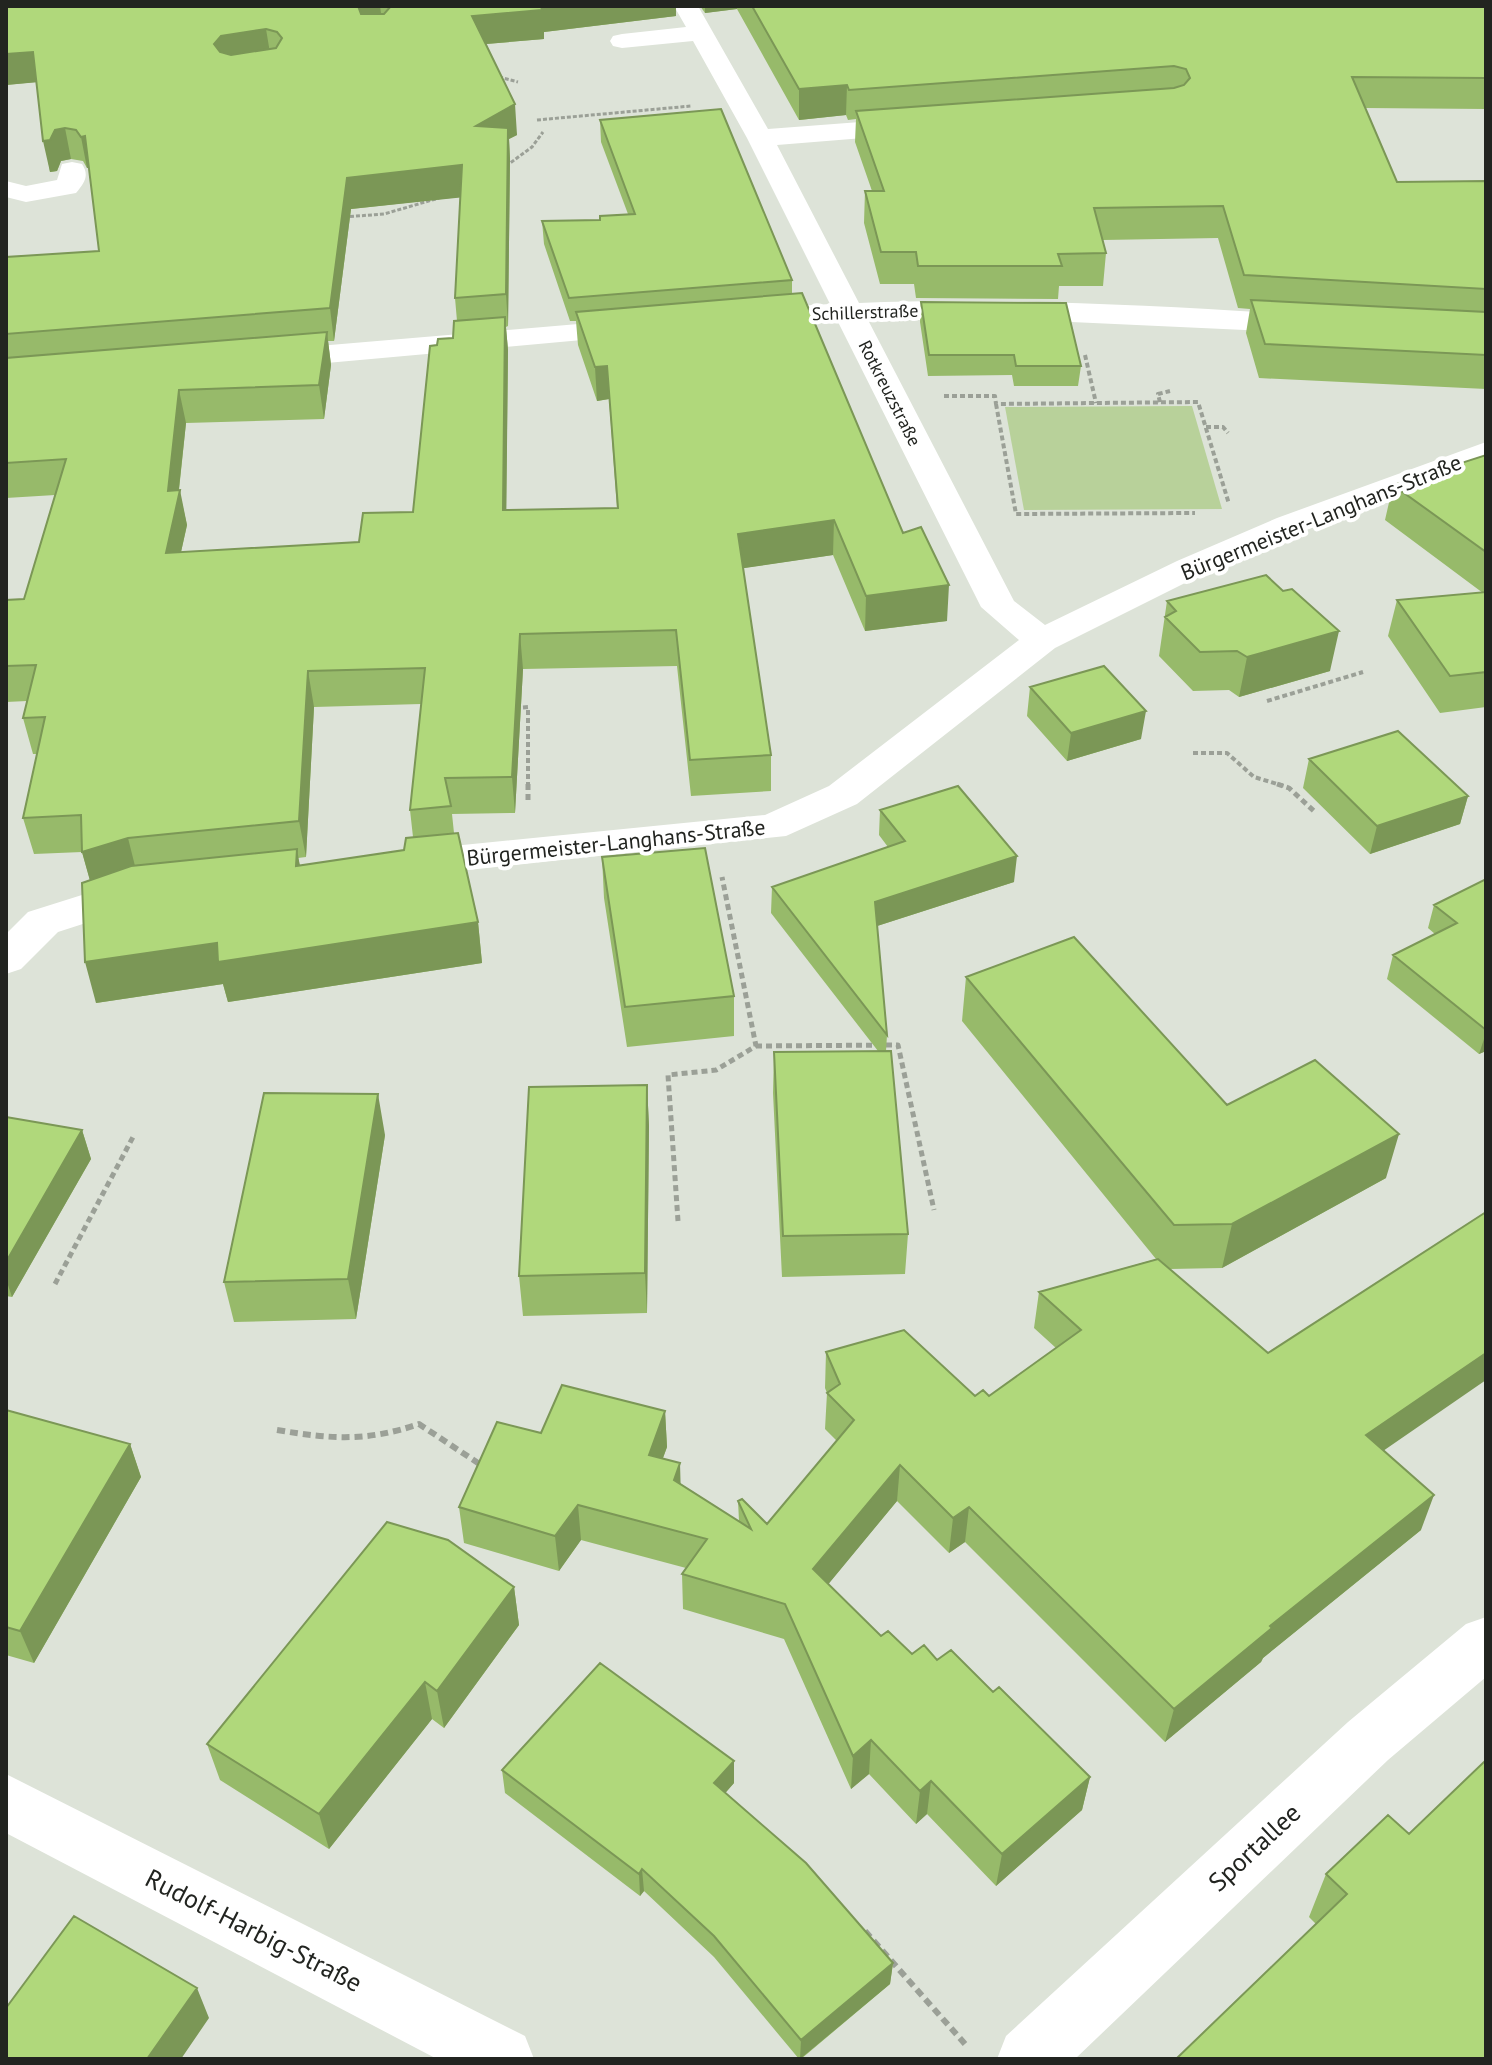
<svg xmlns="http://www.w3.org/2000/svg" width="1492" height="2065" viewBox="0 0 1492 2065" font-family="'PT Sans',sans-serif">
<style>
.green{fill:#b8d19a}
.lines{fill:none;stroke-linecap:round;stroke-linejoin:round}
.path-far3{stroke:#9ba097;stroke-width:3;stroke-dasharray:4 2;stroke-linecap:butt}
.path-far2{stroke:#9ba097;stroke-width:4;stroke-dasharray:5 3;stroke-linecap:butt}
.path-far1{stroke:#9ba097;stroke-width:5;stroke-dasharray:6 4;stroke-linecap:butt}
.path{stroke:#9ba097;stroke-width:6;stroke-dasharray:8 5;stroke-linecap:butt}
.minor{fill:#fff;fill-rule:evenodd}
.wall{fill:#97ba6a;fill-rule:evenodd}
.shaded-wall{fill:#7b9756}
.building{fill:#b0d87b;stroke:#7b9756;stroke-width:2;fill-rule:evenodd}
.labels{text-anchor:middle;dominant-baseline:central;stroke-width:8;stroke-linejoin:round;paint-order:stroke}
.far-street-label{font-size:18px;fill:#222420;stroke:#fff}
.street-label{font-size:22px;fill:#222420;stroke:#fff}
.near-street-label{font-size:26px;fill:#222420;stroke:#fff}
</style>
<rect width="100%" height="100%" fill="#dde3d8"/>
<path class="green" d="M1192,406l30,103 -198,1 -19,-103z"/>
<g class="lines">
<path class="path-far3" d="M499,77l19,5
M537,120l154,-14
M506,166l26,-19 11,-15
M344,217l40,-3 55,-16"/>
<path class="path-far2" d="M1085,355l11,48
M944,396h51l1,8 202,-2 31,102
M1160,402l-2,-8 12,-3
M996,404l20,110 179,-1
M1206,427h17l5,6
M1267,701l96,-29
M515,708l13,-1v79
M1193,753h34l27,24 30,9"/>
<path class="path-far1" d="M528,784v20
M1277,784l12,4 26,24
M756,1046l142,-1 36,165
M678,1221l-10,-146 48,-5 40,-24 -34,-169
M55,1284l78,-147"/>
<path class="path" d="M277,1430c54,9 89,12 142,-6l62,41
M865,1931l100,113"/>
<path class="minor" d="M674,6h24l70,123 145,-11 9,2 4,6 -4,6 -9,2 -136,11 82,158c150,-6 300,3 449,12l11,3 4,6 -4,6 -11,3 -280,-13h-160l146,281 31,24 132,-64 100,-43 209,-76v21l-185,69 -100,43 -146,73 -198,156 -71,32 -383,41 -14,-4 -6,-9 6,-9 14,-4 362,-36 64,-29 190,-146 -38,-33 -143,-285 -89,5 -11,-3 -4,-6 4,-6 11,-3 81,-5 -83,-166 -54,-97 -71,7 -9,-2 -3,-5 3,-5 9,-2 64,-7z
M72,162l10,2c8,12 2,19 -6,29l-50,9 -20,-5v-16l20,5 31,-6 5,-16z
M637,319l11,3 4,6 -4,6 -377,34 -11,-2 -5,-7 5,-7 11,-2z
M139,877l15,4 6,10 -6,10 -96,31 -37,37 -15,5v-40l22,-22z
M1486,1617v60l-98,83 -313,299h-78l9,-23 342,-314 118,-98z
M6,1774l519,262 9,23h-97l-431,-226z"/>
</g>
<path class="wall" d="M6,6h670v10l-132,16v7l-58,5 31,91 -8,4 1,20 -2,167 -2,1 2,23 -2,160 111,-2 -8,-109 -12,2 -19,-56 -2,-24h-6l-26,-77 -2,-23 58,-1 28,-6 -27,-72 -1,-22 192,160v14l111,239 44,88 -82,10 -32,-76 -90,13 28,187v36l-80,5 -14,-130 -154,3 -8,144 -63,1 2,19 24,89 4,41 -254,39 -5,-18 -127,19 -6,-123 -8,-28 -48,2 -11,-36 14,-64h-4l-10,-36 4,-17 -21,1v-102l18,-1 31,-104 -49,3v-241l93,-6 -10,-83h-2l-4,-7 -12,-2 -10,2 -4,10 -7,1 -14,-90 -30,3zM460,197l-5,101 2,23 -4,17 -16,7 -24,167 -54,30 -178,10 6,-27 -8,-35 7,-67 138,-4 7,-54 -3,-24h6l17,-132zM421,704l-11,106 3,27 -9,13 -104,16 -2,-8 8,-1 8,-150z
M700,6h786v103l-121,-1 32,74 89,-1v208l-227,-11 -13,-45 4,-24 -12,-1 -20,-70 -115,2 3,13 -3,33h-44l-1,13 -142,-1 -2,-14h-34l-16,-61 1,-32h7l-17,-49 1,-23 -8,1 -2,-5 -47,5 -62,-111 -32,4z
M921,302l160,64 -3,20h-64l-2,-11 -84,1 -8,-54z
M1486,455v252l-46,6 -52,-77 9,-36 86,-7 -98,-73 8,-35z
M1167,601l163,70 -91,26 -10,-7 -36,1 -34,-35z
M1030,687l111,52 -74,22 -40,-45z
M1309,759l159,37 -8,28 -90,30 -67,-66z
M880,810l134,72 -137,44 10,109 -1,16 22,183 -3,40 -123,3 -9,-184 1,-41 104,-1 -107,-138 1,-26 116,-40 -9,-12z
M602,857l132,139v40l-107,11 -23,-149z
M1486,879v172l-7,3 -92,-75 6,-24 42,-21 -7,-6 6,-23z
M966,977l261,128 159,73 -164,90 -52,1 214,182 37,79 -158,128 -2,4 -96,80 -200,-200 -16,11 -52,-52 -69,83 53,52 31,18 25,6 56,32 97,85 -8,33 -86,76 -69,-72 -11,10 -47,-50 -18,15 -67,-150 -101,-30 -1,-35 4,-6 -105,-28 -22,31 -95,-28 -5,-36 82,-74 124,-22 2,36 -4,11 18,26 58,37 -1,-20 29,23 70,-83 -12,-12 2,-36 -2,-5 1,-36 149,44h14l67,-48 -22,-20 5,-36 117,-33 -194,-238z
M647,1085l2,41 -2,187 -124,3 -4,-40z
M6,1117l76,13 9,29 -79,138 -6,-1z
M385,1135l-29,184 -122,3 -10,-40z
M6,1410l124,34 11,33 -107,186 -28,-8z
M514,1587l5,38 -75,103 -12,-9 -103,130 -109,-69 -13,-36z
M734,1761v22l-9,10 168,170 -3,21 -89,75h-2l-85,-102 -70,-66 -4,5 -135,-103 -3,-23z
M1409,1834l-93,90 -7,-7 17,-43z"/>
<path class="shaded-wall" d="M358,6h22l1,7 -13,3 -6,19z
M540,6h136v10l-132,16v7l-70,6 -2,-29z
M705,6h32v3l-32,4z
M266,29l5,30 -45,7 -12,-22 7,-8z
M33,52l6,30 -33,3v-31z
M847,85l-1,30 -47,5v-31z
M515,104l2,31 -8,4 1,20 -2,167 -2,-32 -30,-168z
M65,128l6,31 -10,2 -4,10 -7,1 -7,-31 12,-11z
M85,136l6,32h-4l-6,-31z
M462,165l3,32 -114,12 -17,132 -4,-33 17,-130z
M505,317l3,33 -2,195 -3,-35z
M327,332l4,33 -7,54 -5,-34z
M607,366l2,33 -12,2 -2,-34z
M179,390l7,33 -8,74 2,-7 7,35 -14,63 -7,-35 2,-62z
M834,520l-1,35 -95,14v-35z
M949,585l-2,36 -82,10 1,-35z
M1339,631l-9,40 -91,26 8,-40z
M520,634l3,35 -8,144 -3,-36z
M308,671l6,36 -8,150 -7,-36z
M1146,711l-5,28 -74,22 4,-28z
M1468,796l-8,28 -90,30 7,-28z
M128,838l9,36 -45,14 -10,-36z
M297,849l7,41 -8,-24z
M1017,856l-3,26 -140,45 1,-25z
M478,922l4,41 -254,39 -5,-18 -127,19 -11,-41 132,-19z
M1486,1033v18l-7,3z
M647,1085l2,41 -2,187 -2,-40z
M378,1094l7,41 -29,184 -8,-40z
M82,1130l9,29 -79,138 -6,-18v-17z
M1399,1134l-13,44 -164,90 10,-44z
M1486,1353v27l-132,91 12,-36z
M665,1411l2,36 -16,43 -2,-35z
M130,1444l11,33 -107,186 -14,-32z
M680,1463l1,35 -7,-18z
M900,1465l-3,36 -85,103 1,-35z
M1434,1495l-13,35 -158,128 -2,4 -96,80 9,-33 96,-83z
M578,1505l3,35 -22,31 -4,-35z
M969,1507l-4,35 -16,11 4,-35z
M514,1587l5,38 -75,103 -7,-37z
M425,1682l7,37 -103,130 -10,-35z
M871,1740l-2,34 -18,15 2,-33z
M734,1761v22l-20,23v-23z
M1090,1777l-8,33 -86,76 6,-32z
M931,1781l-4,33 -11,10 4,-33z
M642,1869l2,22 -4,5 -1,-22z
M893,1963l-3,21 -90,75 1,-19z
M197,1988l12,30 -28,41h-34z"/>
<path class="building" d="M6,6h352l3,8h23l7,-8h150l1,4 -70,6 43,88 -39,22 32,2 -2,166 -51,4 7,-133 -115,13 -17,130 -324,26v-77l93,-6 -14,-115 -4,1 -5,-7 -11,-2 -10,2 -5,10 -7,1 -10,-89 -27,2zM266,29l11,3 5,6 -6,10 -45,7 -11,-3 -6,-8 7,-8z
M752,6h734v72l-134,-1 45,105 89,-1v108l-242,-14 -21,-69 -129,2 12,45 -48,1 4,12h-144l-2,-14h-35l-16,-61h19l-28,-80 318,-23 10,-3 6,-7 -4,-9 -12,-3 -325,24 -2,-5 -48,4z
M721,109l71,171 -223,18 -27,-77 58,-1v-4l35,-2 -35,-94z
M802,293l101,240 18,-6 28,58 -83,11 -32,-76 -96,14 33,221 -81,5 -14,-130 -156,4 -8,143 -67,1 6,28 -41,4 15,-142 -117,3 -9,150 -171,17 -46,14 -1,-37 -58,3 22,-101 -22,1 13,-53 -30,1v-66l18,-1 42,-140 -60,4v-105l321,-26 -8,53 -140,5 -11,101 12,-1 -14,63 193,-11 4,-29 50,-1 17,-166 7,-1 1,-6 15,-1 1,-17 51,-4 -2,193 115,-2 -11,-142 -12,1 -19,-55z
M1251,300l235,12v43l-221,-11z
M921,302l145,1 15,63h-65l-2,-11h-85z
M1486,455v97l-93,-67z
M1266,575l17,16 9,-2 47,42 -92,26 -10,-6 -37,1 -35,-35 11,-6 -9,-10z
M1486,592v80l-36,4 -53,-76z
M1104,666l42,45 -75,22 -41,-46z
M1398,731l70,65 -91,30 -68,-67z
M958,786l59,70 -142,46 12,133 -115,-148 133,-46 -25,-31z
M458,833l20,89 -260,40 -1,-19 -132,19 -3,-79 49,-17 166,-17 -1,17 108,-16 2,-12z
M705,848l29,148 -109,11 -23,-150z
M1486,879v151l-93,-75 64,-32 -23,-18z
M1074,937l153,168 88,-45 84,74 -167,90 -58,1 -208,-248z
M891,1051l17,183 -125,2 -9,-184z
M647,1085l-2,188 -126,3 10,-189z
M264,1093l114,1 -30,185 -124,3z
M6,1117l76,13 -76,132z
M1486,1212v141l-120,82 68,60 -164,131 2,2 -98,81 -205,-202 -16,11 -53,-53 -87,104 68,67 7,-5 24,23 12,-9 13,15 14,-10 42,42 6,-5 91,90 -88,77 -71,-73 -11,10 -49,-51 -18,16 -68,-152 -103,-30 25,-35 -129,-34 -23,31 -96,-29 38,-85 44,11 21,-48 103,26 -16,44 31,8 -6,17 77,49 -13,-28 4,-2 25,25 87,-104 -27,-27 13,-9 -14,-32 78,-22 71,66 8,-6 6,6 92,-66 -42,-38 119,-33 110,94z
M6,1410l124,34 -110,187 -14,-4z
M387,1522l61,18 66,47 -77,104 -12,-9 -106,132 -112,-70z
M600,1663l134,98 -20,22 92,80 87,100 -92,77 -87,-104 -72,-67 -3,5 -137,-104z
M1486,1760v299h-310l171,-165 -21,-20 62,-59 21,19z
M74,1916l123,72 -50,71h-141v-51z"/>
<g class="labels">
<g class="far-street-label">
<text transform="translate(865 312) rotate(-2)">Schillerstraße</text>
<text transform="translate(890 393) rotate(63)">Rotkreuzstraße</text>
</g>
<g class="street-label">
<text transform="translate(1321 517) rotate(-22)">Bürgermeister-Langhans-Straße</text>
<text transform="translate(616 842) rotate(-6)">Bürgermeister-Langhans-Straße</text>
</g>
<g class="near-street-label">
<text transform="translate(1254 1847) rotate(-43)">Sportallee</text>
<text transform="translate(254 1930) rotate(27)">Rudolf-Harbig-Straße</text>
</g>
</g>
<rect width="1492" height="2065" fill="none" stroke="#222420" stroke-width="16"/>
</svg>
